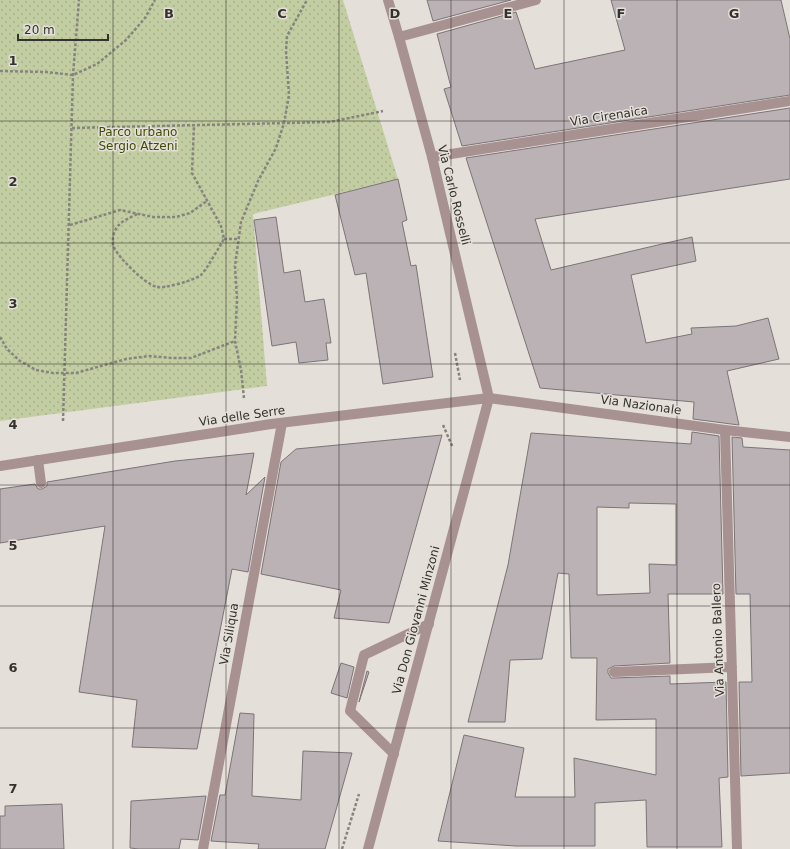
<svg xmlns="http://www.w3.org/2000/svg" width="790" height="849" viewBox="0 0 790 849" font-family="'DejaVu Sans',sans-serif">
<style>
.grass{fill:url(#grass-dots)}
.building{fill:#bab2b5;stroke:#7c7477;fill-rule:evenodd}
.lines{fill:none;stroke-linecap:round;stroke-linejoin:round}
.path{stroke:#87837e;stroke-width:2.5;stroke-dasharray:3 2;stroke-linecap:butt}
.service{stroke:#a89191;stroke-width:10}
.minor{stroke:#a89191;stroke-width:10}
.tertiary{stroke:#a89191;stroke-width:10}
.grid{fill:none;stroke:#34322f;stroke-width:1;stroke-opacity:0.55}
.labels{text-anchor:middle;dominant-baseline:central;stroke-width:3;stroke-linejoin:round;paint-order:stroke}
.street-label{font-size:12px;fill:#34322f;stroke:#e5dfd9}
.park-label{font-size:12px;fill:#3e4b01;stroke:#e5dfd9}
.grid-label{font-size:13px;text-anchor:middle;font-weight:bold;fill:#34322f;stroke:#e5dfd9;stroke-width:3;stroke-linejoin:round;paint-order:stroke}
</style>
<defs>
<pattern id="grass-dots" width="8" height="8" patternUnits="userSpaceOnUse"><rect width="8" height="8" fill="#c2cea2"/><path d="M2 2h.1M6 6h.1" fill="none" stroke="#a7b18c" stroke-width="1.8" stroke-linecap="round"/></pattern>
</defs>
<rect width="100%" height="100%" fill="#e5dfd9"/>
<path class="grass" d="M0,0h343l55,179 -145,35 14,172 -267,35z"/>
<path class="building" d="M427,0h84l-78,21z
M611,0h170l9,39v56l-328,51 -18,-57 7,-2 -14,-53 79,-22 19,57 90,-19z
M790,108v71l-255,40 16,51 141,-33 4,24 -65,14 15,68 46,-9 -1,-6 45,-2 32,-8 11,41 -52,12 12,54 -46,-6 1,-17 -154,-14 -74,-230z
M398,179l9,41 -5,2 9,44 5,-1 17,112 -50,7 -17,-111 -11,2 -20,-80z
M276,217l8,56 16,-3 5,32 19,-3 7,44h-5l2,17 -29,3 -3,-21 -24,4 -18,-126z
M692,432l27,4 4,158h-55l2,69 -56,3 -6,3v4l3,5h3l56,-2v8l56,-2 2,95 -9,1 3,69h-75l-1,-47 -51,3v43h-79l-78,-5 26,-106 60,13 -9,49h60l-1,-39 82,17v-56l-60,1 1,-62h-26l-2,-84 -11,-1 -16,86 -32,1 -5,62h-37l40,-157 23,-132 160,11zM629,503l47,1v61l-27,-1 1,29 -53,2v-88l32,1z
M442,435l-53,188 -55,-5 7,-28 -80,-16 20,-112 15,-13z
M732,437l10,1 1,9 47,3v323l-49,3 -2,-94h13l-2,-88h-14z
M254,453l-8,42 19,-18 -17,95 -16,-3 -35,180 -65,-2 5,-47 -58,-8 26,-166 -105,17v-54l35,-5 3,5h4l5,-3v-4l128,-21z
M341,663l13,4 -7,31 -16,-5z
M367,671l2,1 -10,30z
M240,713l14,1 -2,82 49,4 2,-49 49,2 -27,96h-67l1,-5 -48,-3 9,-46h5z
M206,796l-8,44 -17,-1 -2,10h-40l-9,-1 1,-47z
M62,804l2,45h-64v-33h5v-10z"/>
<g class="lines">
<path class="path" d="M0,71l46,1 27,3 24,-11 29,-24 19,-22 10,-18
M72,128l258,-6 53,-11
M137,214c-5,3 -14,6 -18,11 -5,4 -7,14 -6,20 4,12 32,39 44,42 7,2 38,-7 44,-12 6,-6 18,-28 23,-36l-3,-13 -29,-53 2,-48
M70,225l50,-15 33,7h23l14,-4 17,-12
M224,239h15
M0,337l7,12 13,12 16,9 17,3h23l50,-14 23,-3 23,2h19l44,-17
M455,353l5,27
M244,398l-3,-28 -6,-29 2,-42 -2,-33 6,-44 17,-41 18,-33 8,-25 5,-28 -3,-44 1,-15 20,-36
M63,421l10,-346 6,-75
M443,425l10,23
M342,849l17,-55"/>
<path class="service" d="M38,460l3,23
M394,754l-44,-43 14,-56 65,-31"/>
<path class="minor" d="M399,37l137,-37
M432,157l358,-56
M725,430l12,419
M614,672l118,-5
M203,849l79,-426"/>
<path class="tertiary" d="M0,466l271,-42 218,-26 236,32 65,7
M368,849l121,-451 -57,-241 -33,-120 -11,-37"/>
</g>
<path class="grid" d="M113,0v849M226,0v849M339,0v849M451,0v849M564,0v849M677,0v849M0,121h790M0,243h790M0,364h790M0,485h790M0,606h790M0,728h790"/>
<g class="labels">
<g class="street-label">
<text transform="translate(609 116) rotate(-9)">Via Cirenaica</text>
<text transform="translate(454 195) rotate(76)">Via Carlo Rosselli</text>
<text transform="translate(641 405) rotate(8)">Via Nazionale</text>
<text transform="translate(242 416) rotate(-8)">Via delle Serre</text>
<text transform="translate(416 620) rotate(-75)">Via Don Giovanni Minzoni</text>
<text transform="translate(229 634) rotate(-80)">Via Siliqua</text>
<text transform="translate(718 640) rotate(-92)">Via Antonio Ballero</text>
</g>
<g class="park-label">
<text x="138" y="132">Parco urbano<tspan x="138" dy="14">Sergio Atzeni</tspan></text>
</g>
</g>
<g class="grid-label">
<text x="169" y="18">B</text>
<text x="282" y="18">C</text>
<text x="395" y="18">D</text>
<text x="508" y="18">E</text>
<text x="621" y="18">F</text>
<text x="734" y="18">G</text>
<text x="13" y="65">1</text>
<text x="13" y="186">2</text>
<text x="13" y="308">3</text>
<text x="13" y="429">4</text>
<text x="13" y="550">5</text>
<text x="13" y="672">6</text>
<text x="13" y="793">7</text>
</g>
<path d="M18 34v6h90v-6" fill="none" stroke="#34322f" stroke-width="2"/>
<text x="24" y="34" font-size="12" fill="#34322f" stroke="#e5dfd9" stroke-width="3" paint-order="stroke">20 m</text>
</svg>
